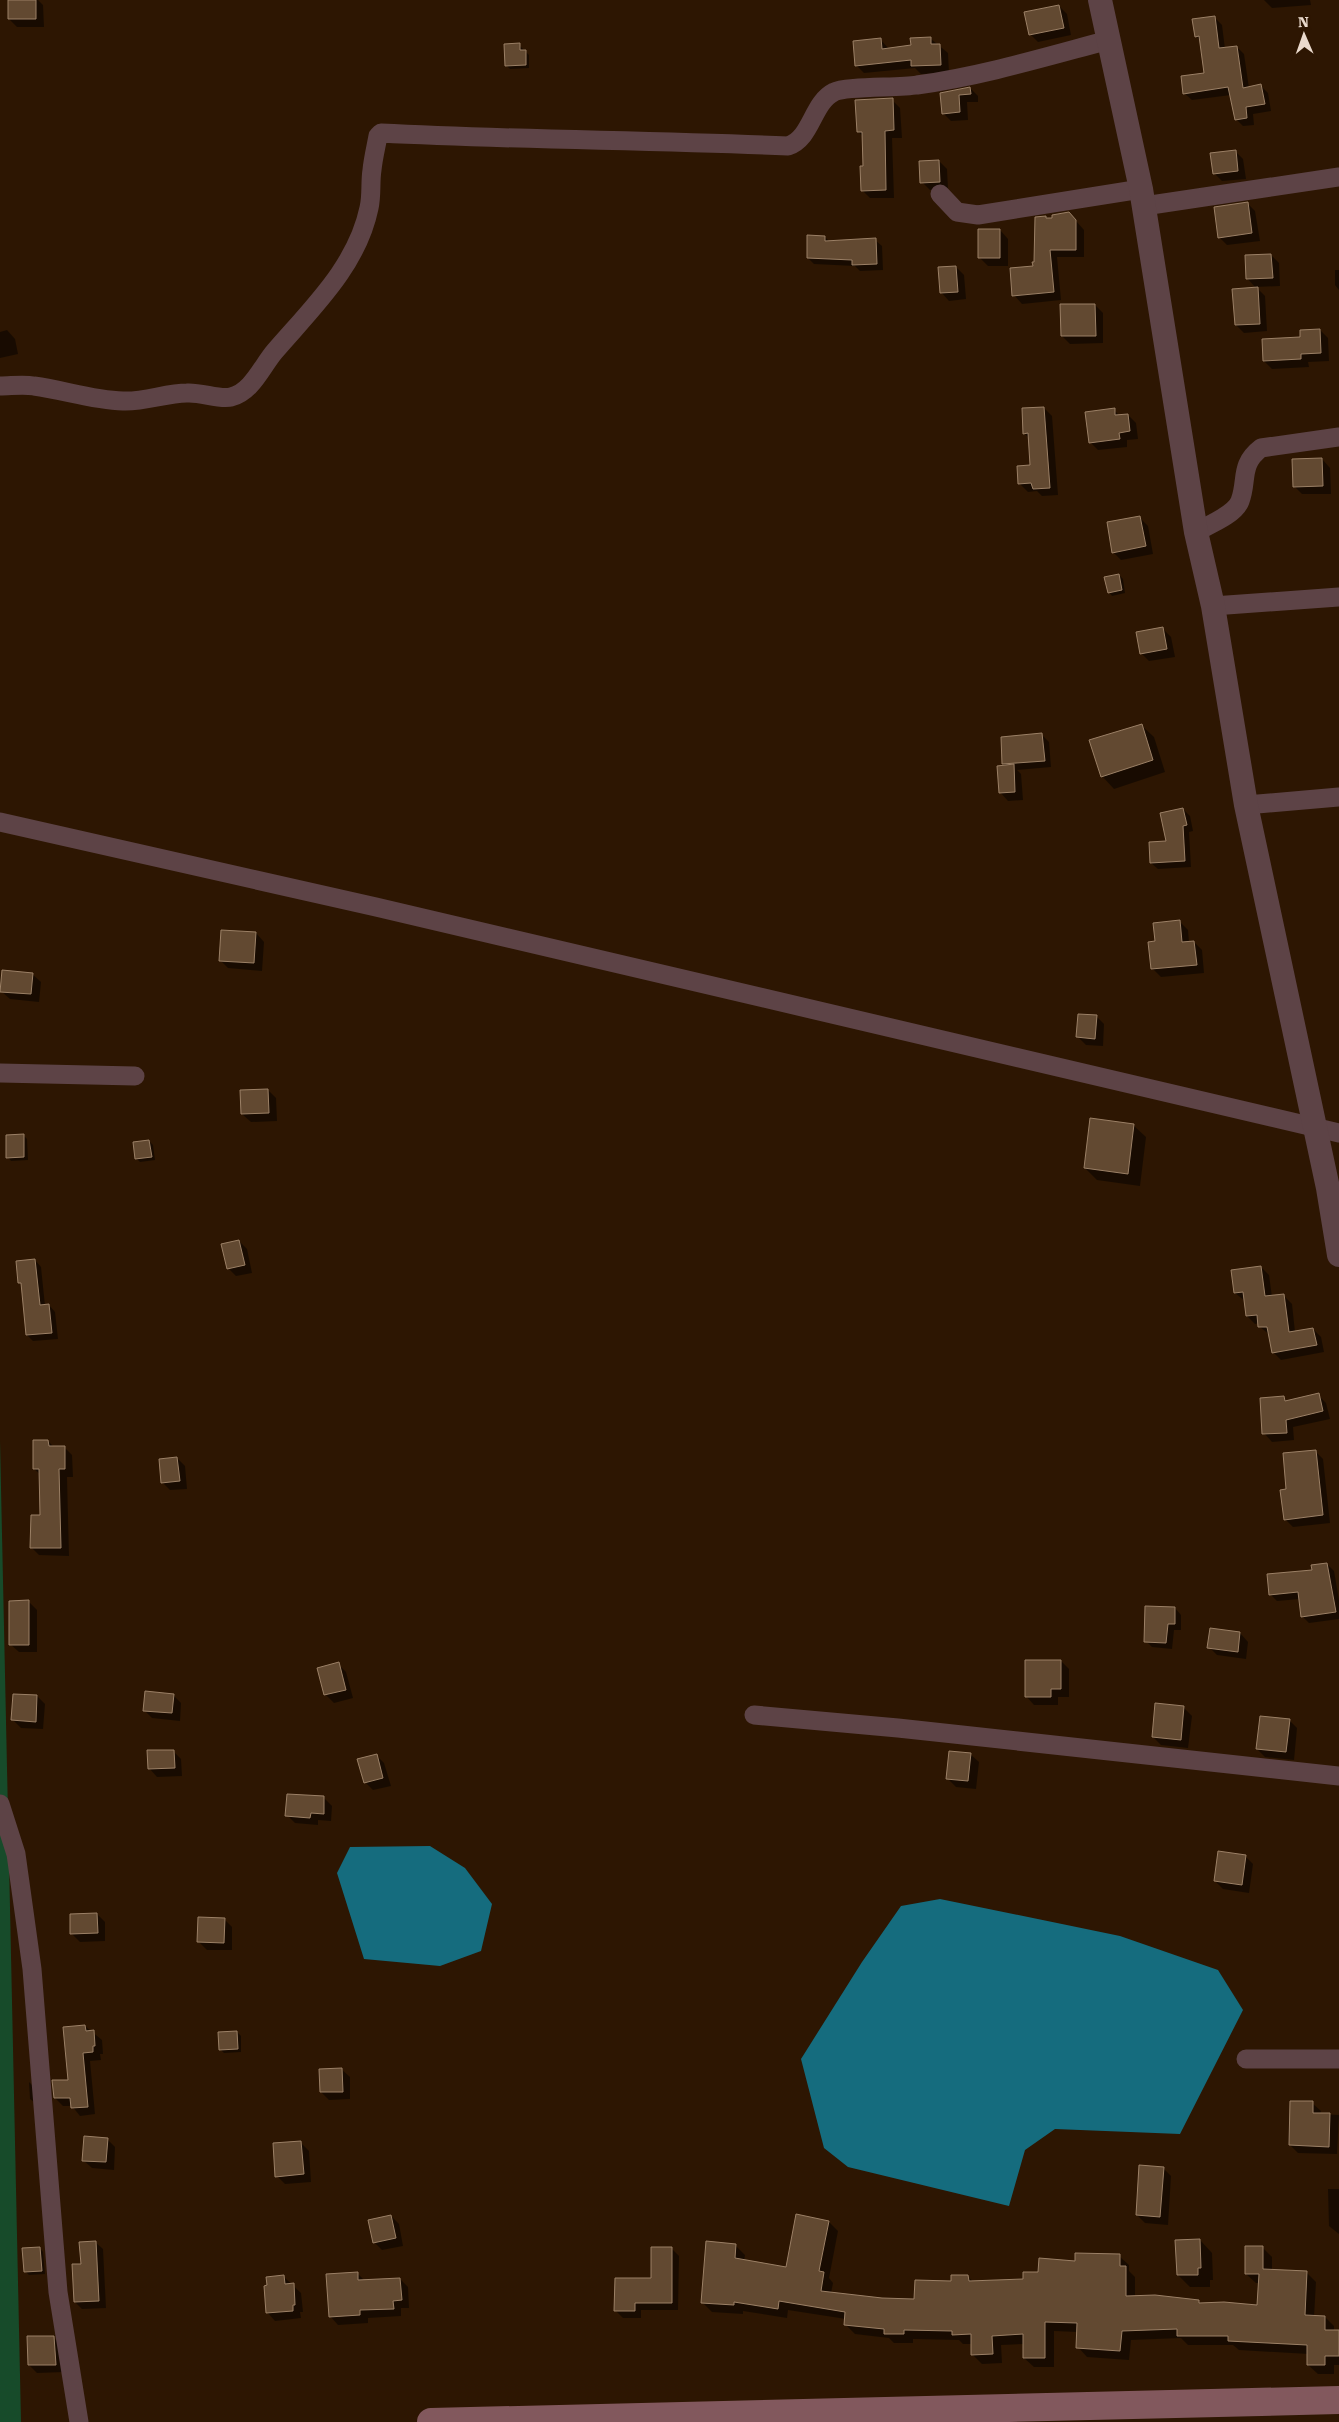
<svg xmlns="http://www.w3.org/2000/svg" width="1339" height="2422" viewBox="0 0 1339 2422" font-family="'Roboto Serif',serif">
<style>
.green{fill:#174b2a}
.water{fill:#156c7e}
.shadow{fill:#0007}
.building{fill:#624931;stroke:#9b8066}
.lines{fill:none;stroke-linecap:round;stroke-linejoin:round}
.minor{stroke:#5d4346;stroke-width:19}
.tertiary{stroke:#5d4346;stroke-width:24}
.secondary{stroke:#82585d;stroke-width:28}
</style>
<rect width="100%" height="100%" fill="#2d1602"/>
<path class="green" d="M0,1440l21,982h-21z"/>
<path class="water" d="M430,1846l35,22 27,36 -11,47 -41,15 -76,-7 -27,-86 13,-26z
M940,1899l180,37 98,34 25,40 -63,124 -125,-5 -30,21 -16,56 -161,-39 -24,-19 -23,-89 61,-97 39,-56z"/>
<path class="shadow" d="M9,0h29l5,5 1,22h-27l-8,-8z
M1264,0h46l1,5 -39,3z
M1059,6l8,8 4,21 -33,7 -8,-8z
M1214,17l8,8 3,24 12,-2 7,7 5,34 12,-2 7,7 3,18 -18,3 1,11 -11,1 -7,-7 -5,-24 -39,5 -8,-7 21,-19 -4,-33 -5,-5z
M880,39l9,10 23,-2 19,-8 17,14 1,20 -28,1 -6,-6 -51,5 -8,-8z
M519,45l10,10v13l-19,1 -3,-3z
M970,88l8,8v6h-11l1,18 -17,1 -8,-8 -1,-19z
M892,100l8,8 2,30h-10l2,60h-24l-8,-8 2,-23 -1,-30 -5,-6z
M1235,151l8,8 3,20 -24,2 -8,-8z
M939,161l8,8 1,20 -18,1 -8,-8z
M1247,203l8,8 5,30 -33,4 -8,-8z
M1069,213l15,17v27h-27l4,43 -39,4 -8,-9 20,-28 12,-50 7,2z
M1000,230l8,9v27h-20l-8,-8z
M825,237l5,5 45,-2 7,6 1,24 -23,1 -5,-5 -41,-2 -6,-6z
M1271,255l8,8 1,23 -25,1 -8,-9z
M956,267l8,8 2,24 -17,2 -8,-9z
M1335,270h4v20l-4,-5z
M1257,288l8,8 2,35 -23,2 -8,-8z
M1095,305l8,8v30l-33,1 -8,-8z
M7,330l8,9 3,15 -18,4v-26z
M1320,330l8,8 1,23 -21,1 1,5 -37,2 -8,-8 38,-23z
M1044,408l8,8 6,79 -16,1 -5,-5 -9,1 -8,-8 11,-17 -2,-29 -5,-5z
M1114,410l6,6 8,-1 8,8 2,16 -11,1v7l-29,3 -8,-8z
M1322,459l8,9 1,26h-29l-8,-8z
M1140,518l8,8 5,28 -32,6 -8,-8z
M1119,575l4,4 2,14 -13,3 -3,-4z
M1163,629l8,8 4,20 -26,4 -8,-8z
M1141,725l13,12 11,35 -51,17 -12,-13z
M1042,735l7,7 2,25 -34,3 4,4 2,26 -15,1 -8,-9 6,-26 -2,-2z
M1183,809l7,7 3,15 -4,1 2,35 -33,2 -7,-6 16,-21z
M1180,922l8,8 1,12h5l8,8 2,23 -43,4 -8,-8 -3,-26 6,-1z
M256,933l8,9 -2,29 -34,-3 -8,-8z
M32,974l9,8 -2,20 -29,-3 -9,-8z
M1096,1016l8,8 -1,22 -17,-1 -8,-8z
M268,1090l8,8 1,23 -26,1 -9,-8z
M1133,1125l13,12 -6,49 -43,-6 -12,-12z
M23,1135l4,4 1,21 -17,1 -3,-4z
M149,1141l4,4 2,15 -15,2 -4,-4z
M239,1241l8,8 5,24 -16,3 -8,-8z
M35,1260l6,7 4,39 4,-1 6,7 3,27 -25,2 -6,-6 -4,-49 -4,-4z
M1261,1267l8,8 3,22 12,-1 8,8 3,28 18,-3 8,8 3,15 -43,8 -8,-8 -3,-17 -10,-8 -1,-4 -4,1 -8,-8 -2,-15 -10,-8z
M1318,1395l8,8 4,16 -37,8 1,13 -22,2 -8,-9 20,-35 4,4z
M48,1441l6,6h10l8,8 1,22h-6l2,79 -30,-1 -8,-8 10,-31v-41l-7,-6z
M1315,1451l8,8 7,64 -37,4 -8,-8 3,-29z
M177,1458l8,8 2,23 -17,1 -8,-8z
M1327,1564l7,7 5,29v19l-30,4 -7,-7 -2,-17 -23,2 -7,-7z
M29,1602l8,8v42h-18l-9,-8z
M1175,1608l6,7v15h-7l-2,19 -20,-2 -6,-6z
M1240,1633l8,9 -2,17 -29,-4 -8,-8z
M1061,1661l8,8v28h-11v8h-24l-8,-9z
M338,1664l8,8 7,26 -19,5 -8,-8 -7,-26z
M173,1695l8,8 -1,18 -28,-3 -8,-8z
M37,1696l8,8 -2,25 -22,-1 -8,-8z
M1156,1705l28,3 8,8 -4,32 -27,-3 -8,-8z
M1289,1720l8,8 -3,32 -29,-3 -8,-8z
M173,1751l8,8 1,17 -25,1 -8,-9z
M970,1754l9,8 -3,27 -20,-2 -8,-8z
M376,1755l8,8 7,23 -18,4 -8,-8z
M324,1798l8,8 -1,15 -13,-1v5l-23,-2 -8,-8z
M1245,1856l8,8 -4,29 -26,-4 -8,-8z
M97,1914l8,8v19l-25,1 -8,-8z
M224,1919l8,8v23h-25l-8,-8z
M85,2026l17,14 1,14h-3l1,6 -11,1 5,53 -15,2 -8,-10h-9l-8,-8 14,-17z
M237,2032l4,4v16l-17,1 -4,-4z
M341,2069l9,8v22l-21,1 -8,-8z
M29,2082l4,4 1,16 -4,-3z
M1312,2103l9,8 -1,3 19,1 -2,39 -39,-1 -8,-8z
M107,2139l8,8 -1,23 -22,-2 -9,-8z
M301,2143l8,8 2,31 -26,2 -8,-8z
M1163,2168l8,8 -3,49 -23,-2 -8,-8z
M1328,2189h11v45l-10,-8z
M797,2215l32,7 9,9 -9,47 4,5 -2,10 51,6 33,1 53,-23 6,5 51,-2 51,-18 43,-6 10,9v6l6,6v20l64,4 3,3 56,3 2,-24h-4l-10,-9 16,-27 10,10v13l34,2 10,10 -2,35h11l9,9v5h5v34h-5v9h-16l-10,-9 1,-11 -70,-4 -6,-5h-45l-7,-7 -50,2 -2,20 -42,-3 -9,-10v-15l-24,-1v36h-20l-10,-9v-14l-23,1 1,18 -20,1 -10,-10v-10h-9l-4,-4 -46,-1v4h-19l-5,-5 -34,-4 -10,-10 1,-5 -58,-9 -1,8 -44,-7v3l-31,-2 -10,-10 33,-57 10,10 -1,6 43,7z
M391,2216l8,8 4,22 -21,4 -8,-8z
M1200,2240l12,13 1,27h-3v7h-20l-12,-12z
M95,2242l8,7 3,59 -24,1 -7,-7 7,-37z
M40,2248l3,4 2,22 -16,1 -4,-4z
M671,2248l8,8 -1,54h-37v8h-18l-8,-8 37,-31z
M357,2273l8,8 35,-2 8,8 1,21h-8v8l-33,2v5l-30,2 -8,-9z
M284,2277l17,16 2,19h-3l1,6 -26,3 -8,-9z
M53,2337l8,8 3,27 -27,1 -8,-8z"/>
<path class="building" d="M8,0h28v19h-28z
M1059,5l5,23 -35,7 -5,-23z
M1215,16l4,32 18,-2 6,42 18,-4 4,20 -19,3 1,11 -12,2 -7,-33 -45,7 -2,-18 23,-3 -5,-37 -4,1 -3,-18z
M931,37v7h9l1,21 -30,1v-6l-56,6 -2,-25 28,-3 1,11 29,-4 -1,-7z
M520,43v7h6v15l-21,1 -1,-22z
M970,87l1,7 -12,1 1,17 -18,2 -2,-21z
M893,98l1,32 -9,1 1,59 -25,1 -1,-25h3l-1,-34h-5l-2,-32z
M1236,150l2,21 -25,3 -3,-21z
M939,160l1,22 -20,1 -1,-22z
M1248,202l4,31 -34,5 -4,-31z
M1069,212l7,8v30h-26l4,42 -42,4 -2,-28 23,-2 -1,-4h2l1,-45 11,-1v2h6v-3z
M978,229h22v29h-22z
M807,235l18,1v5l51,-3 1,26 -25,1v-5l-45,-2z
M1271,254l2,24 -27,1 -1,-24z
M956,266l2,26 -18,1 -2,-26z
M1258,287l2,37 -25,1 -3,-36z
M1060,304h35l1,32h-35z
M1320,329l1,24 -20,1v5l-38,2 -1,-22 38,-2v-7z
M1044,407l6,81 -17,1 -2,-6 -13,1 -1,-18 13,-1 -2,-32 -5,1 -1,-26z
M1115,408v7l13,-1 2,17 -11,2 1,6 -31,4 -4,-31z
M1322,458l1,28 -30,1 -1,-28z
M1140,516l6,30 -34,7 -5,-31z
M1119,574l3,16 -14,3 -4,-16z
M1163,627l4,22 -27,5 -4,-22z
M1142,724l11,36 -52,17 -12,-37z
M1042,733l3,28 -43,3 -1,-27z
M1014,764l1,28 -16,1 -2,-27z
M1183,808l4,17 -4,1 2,35 -35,2 -1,-21 17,-1 -6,-28z
M1180,920l2,22 12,-1 3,24 -46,4 -3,-27 7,-1 -2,-18z
M221,930l35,2 -2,31 -35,-2z
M2,970l31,3 -2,21 -31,-2z
M1078,1014l19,1 -2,24 -19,-2z
M268,1089l1,24 -28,1 -1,-24z
M1090,1118l44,6 -6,50 -44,-6z
M24,1134v23l-18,1v-23z
M149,1140l3,17 -17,2 -2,-17z
M239,1240l6,25 -18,4 -6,-25z
M35,1259l5,46 9,-1 3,29 -26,2 -5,-52h-3l-2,-22z
M1261,1266l4,30 19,-2 5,38 24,-4 4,17 -45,8 -5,-26h-9l-1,-12 -11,1 -3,-24 -9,1 -3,-23z
M1319,1393l4,18 -37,9 1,13 -25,1 -2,-36 24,-2 1,5z
M33,1440h15l1,6h16v23h-6l2,79h-31l1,-33h9l-1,-46h-6z
M1316,1450l7,65 -39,5 -4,-30 6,-1 -3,-36z
M177,1457l3,24 -19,2 -2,-24z
M1327,1563l9,49 -35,5 -3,-25 -29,3 -2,-21 45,-4 -1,-5z
M29,1600v45h-20v-44z
M1145,1606l30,1v17h-7l-2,19 -22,-1z
M1210,1628l30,4 -2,20 -31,-4z
M1025,1660h36v29h-10v8h-26z
M339,1662l7,28 -22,5 -7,-27z
M145,1691l29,3 -2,19 -29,-2z
M13,1694l24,1 -1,27 -25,-2z
M1155,1703l29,3 -3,34 -29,-3z
M1260,1716l30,3 -4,33 -30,-3z
M147,1750h27l1,18 -27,1z
M949,1751l22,2 -3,28 -22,-2z
M377,1754l6,24 -19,5 -7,-24z
M287,1794l37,2v18l-13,-1 -1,5 -25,-2z
M1218,1851l28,4 -4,30 -28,-4z
M97,1913l1,20 -28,1v-20z
M198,1917l27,1 -1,25 -27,-1z
M85,2025l1,6 8,-1 1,16h-2v6l-10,1 5,54 -17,1 -1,-10h-16l-2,-18h16l-5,-53z
M237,2031l1,18 -19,1 -1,-18z
M342,2068l1,24h-23l-1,-23z
M1290,2101h23v12h17l-1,34 -40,-2z
M84,2136l24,2 -2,24 -24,-1z
M301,2141l3,33 -29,3 -2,-34z
M1139,2165l25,2 -4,50 -24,-2z
M796,2214l33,7 -10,50 5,1 -3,19 61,7 32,1 1,-19 36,1v-6h17l1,6 54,-2v-7h15l1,-14 36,3v-8l45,1v12h6v30l29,-1 44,5v3l25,-1 33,3 2,-31h-14v-28h18v23l44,2 -2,44 20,1v14h14v26h-14v9h-18v-20l-79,-4v-5h-51v-7l-55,2 -2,20 -44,-3 1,-25 -32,-1v36h-22v-24l-31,2 1,18 -22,1v-21l-19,1v-4l-48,-1v4h-20v-5l-40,-4 1,-13 -66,-11 -1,8 -44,-7v3l-33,-2 5,-62 30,3 -1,14 51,9z
M391,2215l5,23 -23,5 -5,-23z
M1200,2239l1,29h-3v7h-21l-2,-35z
M96,2241l3,60 -25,1 -2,-38h9l-2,-22z
M40,2247l2,24 -18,1 -2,-24z
M651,2247h21v56h-37v8h-21l1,-33h36z
M358,2272v8l42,-2 2,22 -9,1 1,8 -34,1v5l-31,2 -3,-43z
M284,2275l1,9 9,-1 1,22h-2v6l-27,2 -2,-27 3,-1 -1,-8z
M27,2336h27l2,29h-28z"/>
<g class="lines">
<path class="minor" d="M940,194l17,18 21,3 163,-26
M1144,206l195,-29
M0,386c11,0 23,-2 34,0 30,4 58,14 89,15 22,1 43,-8 64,-8 14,-1 33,7 44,4 21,-5 31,-31 44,-46 37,-43 82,-85 94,-143 3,-13 1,-26 3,-38 1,-11 4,-23 6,-34l3,-3c135,7 271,7 407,13 24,-8 24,-43 46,-54 11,-6 65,-4 83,-7 65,-9 128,-28 192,-45
M1196,532c12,-7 39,-17 44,-31 8,-21 -1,-36 21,-53l78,-11
M1213,606l126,-9
M1246,805l93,-8
M0,822l376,85 963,226
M0,1073l135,3
M754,1715l144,13 441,48
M0,1804l16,50 16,115 26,323 21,130
M1246,2059h93"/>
<path class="tertiary" d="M1100,0l41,189 55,343 17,74 33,199 82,383 11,67"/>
<path class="secondary" d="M431,2422l908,-22"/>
</g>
<g transform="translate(1304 35) rotate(358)" stroke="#2d1602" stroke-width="4" paint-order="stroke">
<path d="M0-4L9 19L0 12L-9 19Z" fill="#eadacd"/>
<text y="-8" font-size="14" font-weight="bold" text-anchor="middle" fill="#eadacd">N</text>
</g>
</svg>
